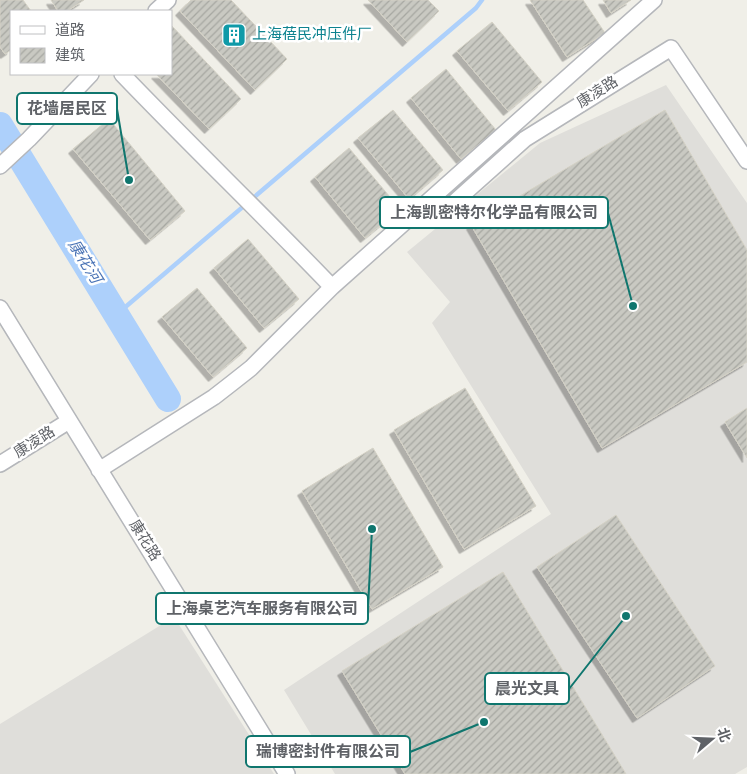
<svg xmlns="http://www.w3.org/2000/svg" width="747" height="774" viewBox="0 0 747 774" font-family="Overpass,'Noto Sans SC',sans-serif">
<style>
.industrial{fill:#dfdeda}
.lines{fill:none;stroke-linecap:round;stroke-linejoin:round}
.stream{stroke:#add0fb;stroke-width:4.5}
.river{stroke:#add0fb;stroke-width:26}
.building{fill:url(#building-hatch);stroke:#d5d2c6;filter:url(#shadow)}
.minor-casing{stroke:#b5b7bb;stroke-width:18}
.minor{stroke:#fff;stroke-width:15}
.labels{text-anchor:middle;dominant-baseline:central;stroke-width:5;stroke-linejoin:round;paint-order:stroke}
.culture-label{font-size:15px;fill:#0d838f;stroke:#fff;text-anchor:start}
.street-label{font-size:15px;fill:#5f6267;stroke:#fff}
.water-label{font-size:16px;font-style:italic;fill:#4b74b6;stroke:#fff}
.leader{fill:none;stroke:#0f766e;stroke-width:2}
.callout-dot{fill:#0f766e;stroke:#fff;stroke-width:2}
.callout{fill:#fff;stroke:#0f766e;stroke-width:2}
.callout-label{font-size:16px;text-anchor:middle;font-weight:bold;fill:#5f6267}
</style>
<defs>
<pattern id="building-hatch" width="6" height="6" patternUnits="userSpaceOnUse" patternTransform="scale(1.25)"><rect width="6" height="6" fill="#c9c9c2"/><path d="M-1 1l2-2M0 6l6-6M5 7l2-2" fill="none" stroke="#a6a7a1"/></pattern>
<filter id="shadow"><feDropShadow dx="-4.5" dy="4.5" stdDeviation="0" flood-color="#0004"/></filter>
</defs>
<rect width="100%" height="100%" fill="#f0efe8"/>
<path class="industrial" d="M666,85l81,118v564l-12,7h-400l-51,-84 267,-176 -119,-191 18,-21 -43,-50 133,-109z
M174,617l100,157h-274v-50z"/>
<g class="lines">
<path class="stream" d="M116,315l360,-307 6,-8"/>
<path class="river" d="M0,125l168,274"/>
</g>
<path class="building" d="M0,0h23l8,11h-20v39l-6,4 -5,-7z
M51,0h33l-17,11h-9z
M191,0h40l56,59 -32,31 -75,-79z
M368,0h60l11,11 -32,31z
M530,0h53l22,33 -38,24z
M603,0h28l-20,13z
M492,22l50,60 -34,29 -51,-60z
M171,25l70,74 -32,30 -53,-55h15z
M446,69l50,61 -35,29 -50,-61z
M393,110l50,60 -34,29 -51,-61z
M665,110l82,140v112l-145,86 -131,-223z
M109,119l76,92 -35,29 -77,-91z
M349,148l51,61 -35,29 -50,-61z
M248,239l51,60 -35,29 -50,-60z
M197,288l50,60 -34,29 -51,-60z
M465,388l71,118 -72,43 -70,-119z
M747,408v50l-22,-36z
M373,448l70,119 -71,42 -70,-118z
M616,515l99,151 -78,52 -100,-151z
M503,572l123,202h-221l-63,-103z"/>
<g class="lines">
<g class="minor-casing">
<path id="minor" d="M156,11l12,-11
M122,74c69,72 141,141 210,213
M0,166l29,-27 62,-65
M449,207l76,-68 146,-91 76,113
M0,308l287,466
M0,464l69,-43
M99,470l115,-73 18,-14 19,-15 81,-81 322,-287"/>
</g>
<use href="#minor" class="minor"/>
</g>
<defs>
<g id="building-square" transform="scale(1.25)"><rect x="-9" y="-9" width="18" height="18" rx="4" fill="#0f9aa8" stroke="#fff"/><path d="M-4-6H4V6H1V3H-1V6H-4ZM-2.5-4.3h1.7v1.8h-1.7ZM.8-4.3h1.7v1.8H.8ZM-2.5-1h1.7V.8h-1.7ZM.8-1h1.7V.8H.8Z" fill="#fff"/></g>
</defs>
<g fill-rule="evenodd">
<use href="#building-square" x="234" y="35"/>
</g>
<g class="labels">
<g class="culture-label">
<text x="252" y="35">上海蓓民冲压件厂</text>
</g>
<g class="street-label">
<text transform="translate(598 93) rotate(-32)">康凌路</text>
<text transform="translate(35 443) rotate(-32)">康凌路</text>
<text transform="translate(144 541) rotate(58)">康花路</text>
</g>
<g class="water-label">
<text transform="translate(84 262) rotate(58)">康花河</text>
</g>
</g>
<path class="leader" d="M129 180L117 109M633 306L608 213M372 529L368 608M626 616L569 689M484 722L410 752"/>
<g class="callout-dot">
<circle cx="129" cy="180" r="5"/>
<circle cx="633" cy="306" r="5"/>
<circle cx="372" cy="529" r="5"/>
<circle cx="626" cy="616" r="5"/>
<circle cx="484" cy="722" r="5"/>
</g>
<g class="callout">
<rect x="17" y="93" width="100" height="31" rx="5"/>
<rect x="380" y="197" width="228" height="31" rx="5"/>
<rect x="156" y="593" width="212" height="31" rx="5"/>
<rect x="485" y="673" width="84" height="31" rx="5"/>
<rect x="246" y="736" width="164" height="31" rx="5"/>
</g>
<g class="callout-label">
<text x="67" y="114">花墙居民区</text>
<text x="494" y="218">上海凯密特尔化学品有限公司</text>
<text x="262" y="614">上海桌艺汽车服务有限公司</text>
<text x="527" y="694">晨光文具</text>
<text x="328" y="757">瑞博密封件有限公司</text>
</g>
<rect x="10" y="10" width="162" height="65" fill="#ffffff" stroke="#bfc0c2"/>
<rect x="20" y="26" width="25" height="8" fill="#ffffff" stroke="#bfc0c2"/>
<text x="55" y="35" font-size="15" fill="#5f6267">道路</text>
<rect x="20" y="48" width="25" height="15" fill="url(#building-hatch)" stroke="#bfc0c2"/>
<text x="55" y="60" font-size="15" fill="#5f6267">建筑</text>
<g transform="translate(712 739) rotate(71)" stroke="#ffffff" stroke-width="4" paint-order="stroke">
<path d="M0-4L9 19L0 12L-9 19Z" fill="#5f6267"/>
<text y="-8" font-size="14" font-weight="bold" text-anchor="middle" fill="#5f6267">北</text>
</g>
</svg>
